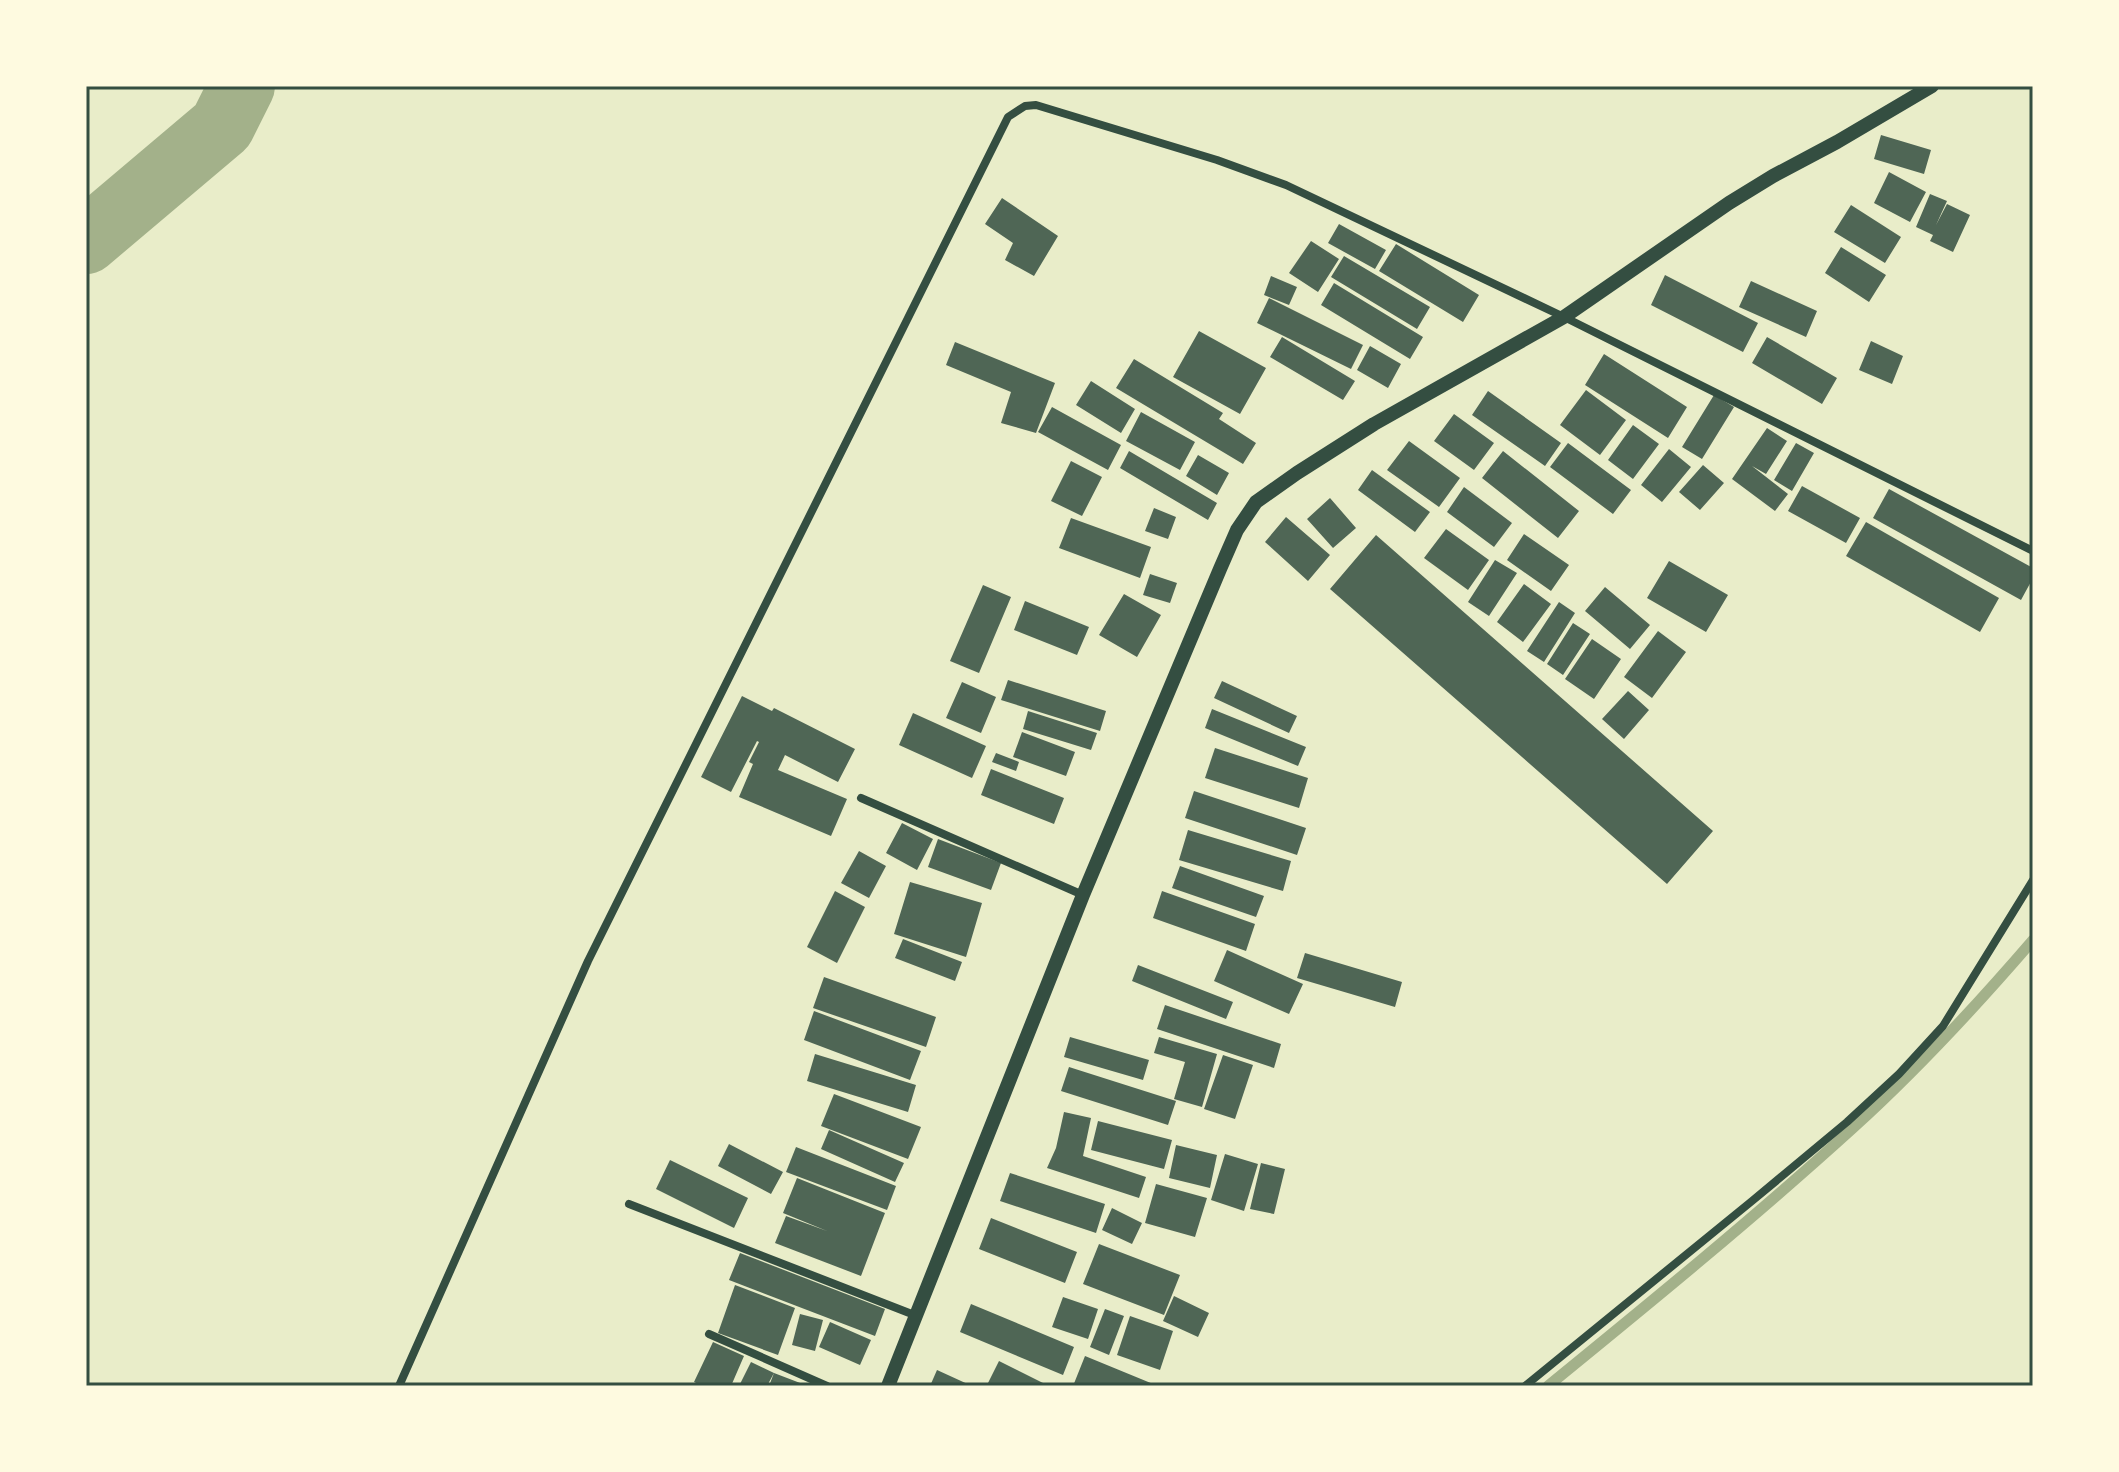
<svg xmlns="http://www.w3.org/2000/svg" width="2119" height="1472" viewBox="0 0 2119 1472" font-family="'Alegreya Sans',sans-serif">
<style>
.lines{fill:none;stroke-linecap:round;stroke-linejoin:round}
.stream{stroke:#a3b18a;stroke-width:11}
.river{stroke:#a3b18a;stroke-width:66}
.building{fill:#4f6655}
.minor{stroke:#344e41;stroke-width:8}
.tertiary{stroke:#344e41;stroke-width:14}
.neatline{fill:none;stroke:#344e41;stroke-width:3}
</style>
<rect width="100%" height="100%" fill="#e9edc9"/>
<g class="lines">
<path class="stream" d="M1548,1386c103,-84 207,-169 305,-258 64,-58 124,-123 180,-188"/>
<path class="river" d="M86,241l136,-115 20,-40"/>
</g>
<path class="building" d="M1881,135l50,15 -7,24 -50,-15z
M1889,172l37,20 -16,30 -36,-19z
M1930,194l17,7 -11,24 11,-21 23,11 -17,37 -23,-11 3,-6 -17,-8z
M1002,198l56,38 -24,40 -29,-16 8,-17 -28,-19z
M1851,205l50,32 -16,26 -51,-31z
M1339,224l47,26 -11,19 -47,-26z
M1311,241l28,18 -21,33 -29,-19z
M1396,244l83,51 -16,27 -84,-51z
M1841,247l45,28 -17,27 -44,-29z
M1344,256l86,51 -13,22 -86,-52z
M1665,275l93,48 -15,29 -92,-47z
M1271,276l26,11 -8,18 -25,-10z
M1751,281l66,30 -11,26 -67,-30z
M1334,283l89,54 -13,22 -89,-54z
M1269,298l94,47 -12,24 -94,-46z
M1199,331l67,37 -26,46 -67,-37z
M1282,337l73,44 -12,19 -73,-43z
M1767,337l70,41 -15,26 -70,-41z
M1871,341l32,15 -11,28 -33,-14z
M955,342l100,41 -19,50 -35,-10 10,-31 -65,-27z
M1370,346l31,18 -13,24 -31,-18z
M1604,354l83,53 -19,31 -83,-53z
M1134,359l89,54 -4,6 37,24 -13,21 -127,-76z
M1091,381l44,28 -14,24 -45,-28z
M1586,390l40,30 -26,35 -40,-30z
M1488,391l73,52 -16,23 -73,-51z
M1714,395l20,12 -32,52 -20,-12z
M1052,407l69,38 -13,25 -70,-38z
M1141,412l54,30 -15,28 -54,-29z
M1454,414l40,29 -20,27 -40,-29z
M1633,425l26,19 -26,35 -25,-19z
M1767,428l20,13 -21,33 -14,-8 36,28 -13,17 -43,-32z
M1409,441l51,37 -21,29 -52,-37z
M1568,443l63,47 -18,24 -63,-47z
M1796,443l18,10 -22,38 -18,-11z
M1669,449l22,18 -29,35 -21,-17z
M1129,451l88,52 -9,17 -88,-52z
M1503,451l76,60 -21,27 -76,-60z
M1198,455l31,18 -12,22 -31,-19z
M1071,461l31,16 -20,39 -31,-15z
M1703,465l21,18 -24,27 -21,-18z
M1372,470l58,42 -15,20 -57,-42z
M1802,486l58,32 -14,25 -58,-32z
M1464,487l48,36 -18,24 -47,-35z
M1889,489l144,79v10l-12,22 -148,-82z
M1330,498l26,30 -23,20 -26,-29z
M1154,508l22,9 -8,22 -23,-8z
M1286,517l44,38 -22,26 -43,-39z
M1071,518l80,29 -11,31 -81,-30z
M1866,522l133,76 -19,34 -134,-76z
M1446,529l43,31 -21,30 -44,-32z
M1524,534l45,31 -18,26 -44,-31z
M1376,535l337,296 -46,53 -337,-295z
M1495,560l22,13 -28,43 -21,-14z
M1669,561l59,34 -22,37 -59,-34z
M1150,574l27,9 -7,20 -27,-8z
M1524,584l27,20 -28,38 -26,-20z
M983,585l28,12 -32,76 -29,-12z
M1605,587l45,38 -20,24 -45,-38z
M1124,594l37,21 -24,42 -38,-22z
M1025,601l64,26 -12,28 -63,-25z
M1559,602l16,11 -31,49 -17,-11z
M1573,623l17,11 -27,41 -16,-11z
M1658,631l28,21 -34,46 -28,-21z
M1592,639l29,20 -27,40 -29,-20z
M1008,680l98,31 -6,20 -99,-31z
M1222,681l75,35 -8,17 -75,-35z
M962,682l34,15 -15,36 -35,-15z
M1628,691l21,19 -25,29 -22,-20z
M742,696l30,15 2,-3 81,41 -17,33 -53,-27 -7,15 69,29 -16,37 -92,-39 14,-33 -4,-2 10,-20 -2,-1 -26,51 -30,-15z
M1212,709l94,38 -8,19 -93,-38z
M1028,711l69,22 -6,17 -68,-21z
M913,713l73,33 -14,32 -73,-33z
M1022,732l53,20 -9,24 -53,-19z
M1215,748l93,30 -9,30 -94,-30z
M996,753l23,9 -3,9 -24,-9z
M991,769l73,29 -10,26 -73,-29z
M1194,791l112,37 -9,27 -112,-37z
M902,823l31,16 -16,31 -31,-17z
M1188,830l103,31 -8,30 -104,-31z
M938,839l63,24 -10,27 -63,-23z
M859,851l27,15 -17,32 -28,-15z
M1180,866l84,30 -8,21 -84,-29z
M910,882l72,21 -16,54 -72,-23z
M835,891l30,16 -28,56 -30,-16z
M1162,891l93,33 -9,27 -93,-33z
M903,939l59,23 -7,19 -60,-23z
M1227,950l76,34 -14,30 -75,-33z
M1305,953l97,29 -7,25 -98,-29z
M1138,965l95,37 -7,17 -94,-38z
M824,977l112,40 -10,30 -113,-39z
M1165,1005l116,39 -7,24 -117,-39z
M814,1011l107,40 -11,29 -106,-40z
M1070,1037l79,23 -6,20 -79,-23z
M1159,1037l58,17 -15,53 -28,-8 11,-37 -31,-9z
M815,1054l101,31 -8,27 -101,-31z
M1223,1055l30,10 -18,54 -31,-10z
M1069,1067l107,34 -8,24 -107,-34z
M834,1094l87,33 -13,32 -87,-33z
M1064,1112l27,6 -8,38 63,21 -7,21 -92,-30 9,-20z
M1098,1121l74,19 -8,29 -73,-19z
M829,1130l75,33 -9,19 -74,-33z
M729,1144l54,28 -12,22 -53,-28z
M1176,1145l41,10 -7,33 -41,-10z
M796,1147l100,39 -9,24 -101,-38z
M1225,1154l33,10 -14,47 -33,-11z
M670,1160l78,38 -14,30 -78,-39z
M1261,1163l24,6 -11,45 -24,-5z
M1010,1173l95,31 -9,29 -96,-32z
M797,1178l88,35 -24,63 -86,-33 11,-27 41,15 -44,-18z
M1156,1184l51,14 -12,39 -50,-14z
M1112,1208l30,15 -10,21 -30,-14z
M991,1218l86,34 -12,31 -86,-34z
M1099,1244l81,31 -16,40 -81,-31z
M740,1253l145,56 -10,27 -146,-56z
M735,1285l60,23 -17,47 -60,-22z
M1174,1296l35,17 -11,24 -35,-16z
M1063,1297l35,12 -10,30 -36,-12z
M971,1304l103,43 -11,28 -103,-43z
M1105,1309l19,7 -15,39 -19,-8z
M800,1314l23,6 -8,31 -23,-6z
M1130,1316l43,15 -13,39 -43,-15z
M830,1322l41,18 -11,25 -41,-18z
M713,1342l31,14 -13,30h-29l-8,-4z
M1085,1356l73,30h-85z
M999,1361l50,25h-56l-5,-3z
M751,1362l23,11 34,13h-39l5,-13 -7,13h-28z
M937,1370l35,16h-42z"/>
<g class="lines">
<path class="minor" d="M861,798l222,97
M629,1204l288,112
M709,1334l118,52
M399,1386l189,-425 420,-844 17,-11 11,-1 181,55 69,25 278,132 469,234
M1525,1386l227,-185 95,-79 52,-48 44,-48 90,-146"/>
<path class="tertiary" d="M888,1386l195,-491 137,-326 17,-39 19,-28 41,-29 77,-49 190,-107 165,-114 44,-27 64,-34 95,-56"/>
</g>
<rect width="2119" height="1472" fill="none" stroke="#fefae0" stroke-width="176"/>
<rect x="88" y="88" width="1943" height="1296" class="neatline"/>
</svg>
